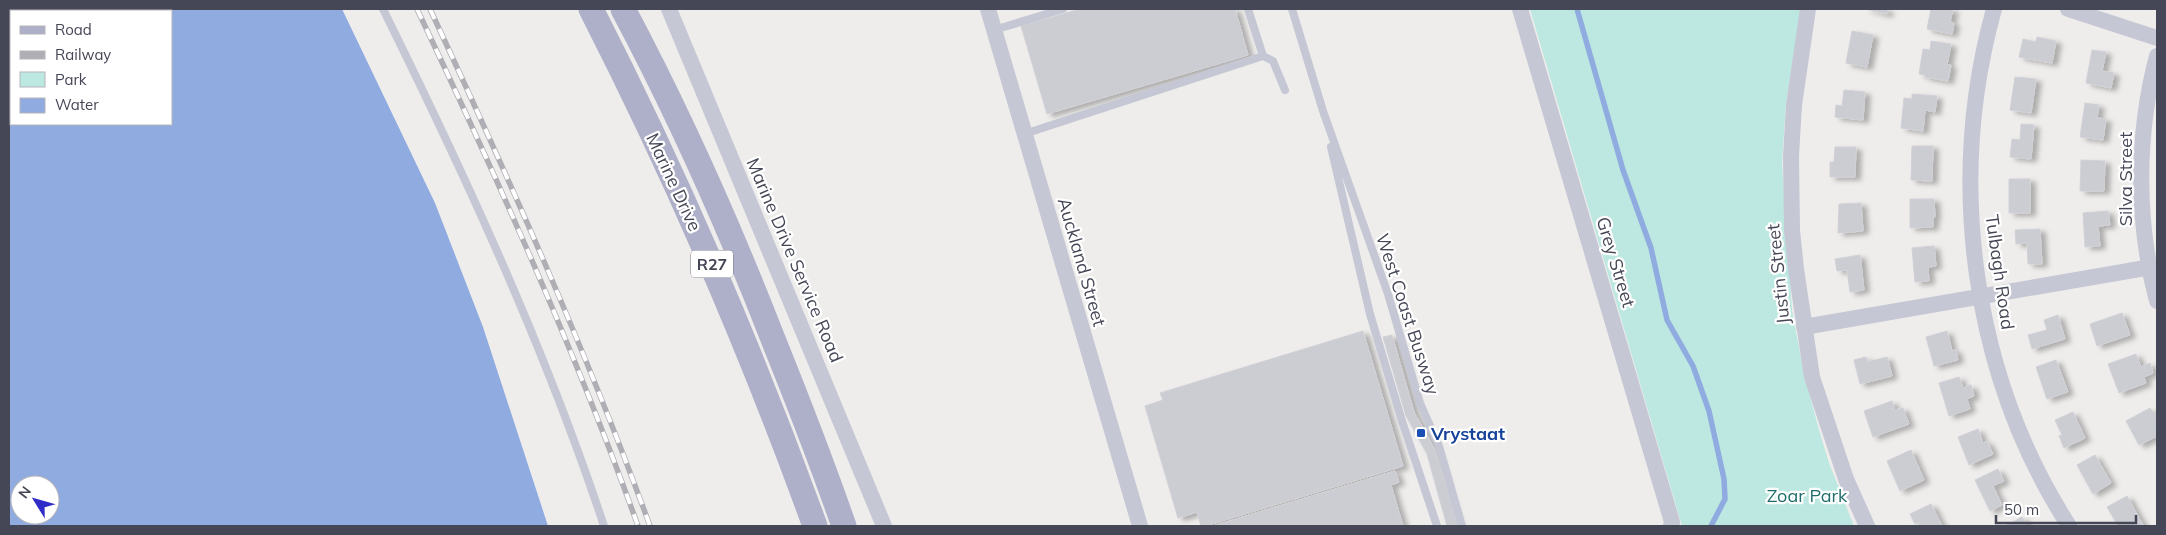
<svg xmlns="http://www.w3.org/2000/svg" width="2166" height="535" viewBox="0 0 2166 535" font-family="Mulish,sans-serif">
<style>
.green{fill:#bde8e1}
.water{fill:#8fabe0;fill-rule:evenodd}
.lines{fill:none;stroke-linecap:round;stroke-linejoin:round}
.stream{stroke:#8fabe0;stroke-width:5.5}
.building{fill:#ccccd3;stroke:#d1d0d7;filter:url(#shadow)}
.lane{stroke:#c6c7d4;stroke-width:8}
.street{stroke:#c6c7d4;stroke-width:16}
.primary{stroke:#aeafc8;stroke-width:25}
.rail-casing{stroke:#afaeb5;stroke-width:5.5}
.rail{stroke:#fff;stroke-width:4;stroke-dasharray:11;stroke-linecap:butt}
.transit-dot{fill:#1a4fb4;stroke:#fff;stroke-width:2}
.labels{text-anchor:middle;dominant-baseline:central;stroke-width:4.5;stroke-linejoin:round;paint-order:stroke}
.shield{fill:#fff;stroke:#7e7e89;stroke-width:1}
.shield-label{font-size:16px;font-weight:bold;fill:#464756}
.street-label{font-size:18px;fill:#464756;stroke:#fff}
.transit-label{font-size:18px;font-weight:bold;fill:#164399;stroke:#fff;text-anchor:start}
.park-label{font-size:18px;fill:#206e6b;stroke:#fff}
</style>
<defs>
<filter id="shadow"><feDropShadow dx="5.5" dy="3" stdDeviation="2.5" flood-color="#0004"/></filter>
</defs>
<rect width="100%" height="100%" fill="#eeedec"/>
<path class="green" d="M1530,9h271l-15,94 -4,59 10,148 12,64 15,56 10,33 25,63h-172z"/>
<path class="water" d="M9,9h333l93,194 48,124 65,199h-539zM11,11h160v113h-160zM20,485h30v30h-30z"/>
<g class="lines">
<path class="stream" d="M1577,9l46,161 28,78 16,72 26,46 16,45 15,68 1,20 -14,27"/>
</g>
<path class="building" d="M1080,9h155l13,46 -201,59 -26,-88z
M1865,9h23l-1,5z
M1931,9h22l-3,13 4,1 -2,11 -25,-5z
M1852,31l21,4 -6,32 -21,-4z
M2037,37l19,4 -4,22 -33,-6 4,-18 13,3z
M1931,41l20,3 -4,21h4l-3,16 -23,-4v-2l-6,-1 4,-25 7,1z
M2092,50l14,2 -4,19 12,2 -3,15 -25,-5z
M2015,77l21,2 -5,34 -21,-3z
M1844,90l21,2 -2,28 -28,-3 1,-12 6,1z
M1912,94l25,2 -2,16 -10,-2 -2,21 -22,-3 3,-30 8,1z
M2085,103l14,2 -2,13 9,1 -3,21 -23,-3z
M2021,124l13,1 -3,34 -21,-2 2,-18 8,1z
M1912,146h21l-1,35 -21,-1z
M1835,147h21l-1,30h-25v-15h4z
M2081,160l24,1 -1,30h-24z
M2009,179h21v34h-21z
M1910,199h24l1,18 -2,1v9l-23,1z
M1861,203l2,28 -25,2 1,-29z
M2108,211l2,14 -12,1 2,20 -15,1 -2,-34z
M2040,229l2,35h-14l-1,-21 -11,1 -1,-14z
M1934,246l2,20 -8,1 1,14 -14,1 -3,-34z
M1860,255l4,35 -14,2 -3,-22 -10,1 -2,-12z
M2122,313l8,22 -33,11 -7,-22z
M2058,315l7,24 -33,10 -4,-14 19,-5 -3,-10z
M1363,331l40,135 -198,60h-4l-4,-14 -19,6 -33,-112 18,-6 -3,-7z
M1947,331l5,20 4,-1 2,10 -24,6 -8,-29z
M1392,335l22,77 21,38 23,76h-11l-20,-72 -21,-38 -23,-79z
M2136,354l5,13 9,-4 3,10 -9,4 2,6 -27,10 -11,-29z
M1866,357l1,5 20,-5 5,19 -32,8 -6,-24z
M2056,360l12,32 -21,7 -11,-32z
M1959,377l4,11 8,-3 3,11 -7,3 3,10 -21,7 -10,-33z
M1892,401l3,9 8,-2 6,16 -36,13 -9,-26z
M2150,408l7,10v18l-18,9 -13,-24z
M2073,412l12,26 -21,10 -5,-12 3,-1 -7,-15z
M1978,429l5,14 4,-2 6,13 -24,11 -11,-28z
M1911,450l13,30 -24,11 -13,-30z
M2095,455l16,28 -18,11 -16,-29z
M1998,469l6,12 -11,5 9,19 -12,6 -15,-31z
M1395,471l4,11 -8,3 12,41h-190z
M2127,496l16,29 -2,1h-23l-11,-19z
M1931,504l11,22h-22l-2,-4 -3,2 -5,-10z
M2022,517l5,9h-22z"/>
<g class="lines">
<path class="lane" d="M383,9c83,168 162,339 221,517
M1248,9l15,47
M1292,9l31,102 65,183 32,109 19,43 23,80
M994,30l69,-21
M1024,134l239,-78 10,5 12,29
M1331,147l39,167 32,107 35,105"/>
<path class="street" d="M669,9l215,517
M988,9l152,517
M1520,9l152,513 -1,4
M1808,9l-14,96 -3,51 1,74 4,39 16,108 34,102 21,47
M1994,9c-48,173 -22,366 75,517
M2068,9l89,29
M2157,56c-21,79 -21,166 0,245
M1804,327l353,-61"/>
<path class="primary" d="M591,9c86,168 160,340 224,517
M623,9c57,107 106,217 150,330 25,62 49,124 71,187"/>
<g class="rail-casing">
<path id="rail" d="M417,9c80,169 158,341 221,517
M430,9c79,170 156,341 220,517"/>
</g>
<use href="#rail" class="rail"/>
</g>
<rect class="transit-dot" x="1416" y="428" width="10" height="10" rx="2.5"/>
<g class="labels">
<rect class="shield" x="691" y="250.5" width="42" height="27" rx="4"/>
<g class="shield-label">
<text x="712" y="264">R27</text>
</g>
<g class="street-label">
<text transform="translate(2125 179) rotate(-90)">Silva Street</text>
<text transform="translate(674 182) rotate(65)">Marine Drive</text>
<text transform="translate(795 260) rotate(67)">Marine Drive Service Road</text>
<text transform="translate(1082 262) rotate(74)">Auckland Street</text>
<text transform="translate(1616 262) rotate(73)">Grey Street</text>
<text transform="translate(2000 272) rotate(82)">Tulbagh Road</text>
<text transform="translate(1778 274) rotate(-96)">Justin Street</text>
<text transform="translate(1408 314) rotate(72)">West Coast Busway</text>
</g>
<g class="transit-label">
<text x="1431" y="433">Vrystaat</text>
</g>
<g class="park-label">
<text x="1807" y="495">Zoar Park</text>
</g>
</g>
<rect width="2166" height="535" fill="none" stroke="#464756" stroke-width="20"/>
<rect x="10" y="10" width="162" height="115" fill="#ffffff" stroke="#b5b5bb"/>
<rect x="20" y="26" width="25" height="8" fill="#aeafc8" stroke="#b5b5bb"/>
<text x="55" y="35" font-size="15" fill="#464756">Road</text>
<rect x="20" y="51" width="25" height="8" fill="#afaeb5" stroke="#b5b5bb"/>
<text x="55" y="60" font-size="15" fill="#464756">Railway</text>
<rect x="20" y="72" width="25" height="15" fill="#bde8e1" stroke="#b5b5bb"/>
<text x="55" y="85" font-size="15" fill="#464756">Park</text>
<rect x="20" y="98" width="25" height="15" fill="#8fabe0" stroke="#b5b5bb"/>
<text x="55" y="110" font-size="15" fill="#464756">Water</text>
<g transform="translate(35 500) rotate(307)"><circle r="24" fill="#ffffff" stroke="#b5b5bb"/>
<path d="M0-4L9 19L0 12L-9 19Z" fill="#2f2cc7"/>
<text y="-8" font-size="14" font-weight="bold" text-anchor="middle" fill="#464756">N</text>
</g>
<path d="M1996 515v8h140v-8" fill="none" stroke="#464756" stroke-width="2.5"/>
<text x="2004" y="515" font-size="15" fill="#464756" stroke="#ffffff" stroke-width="4" paint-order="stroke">50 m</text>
</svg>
